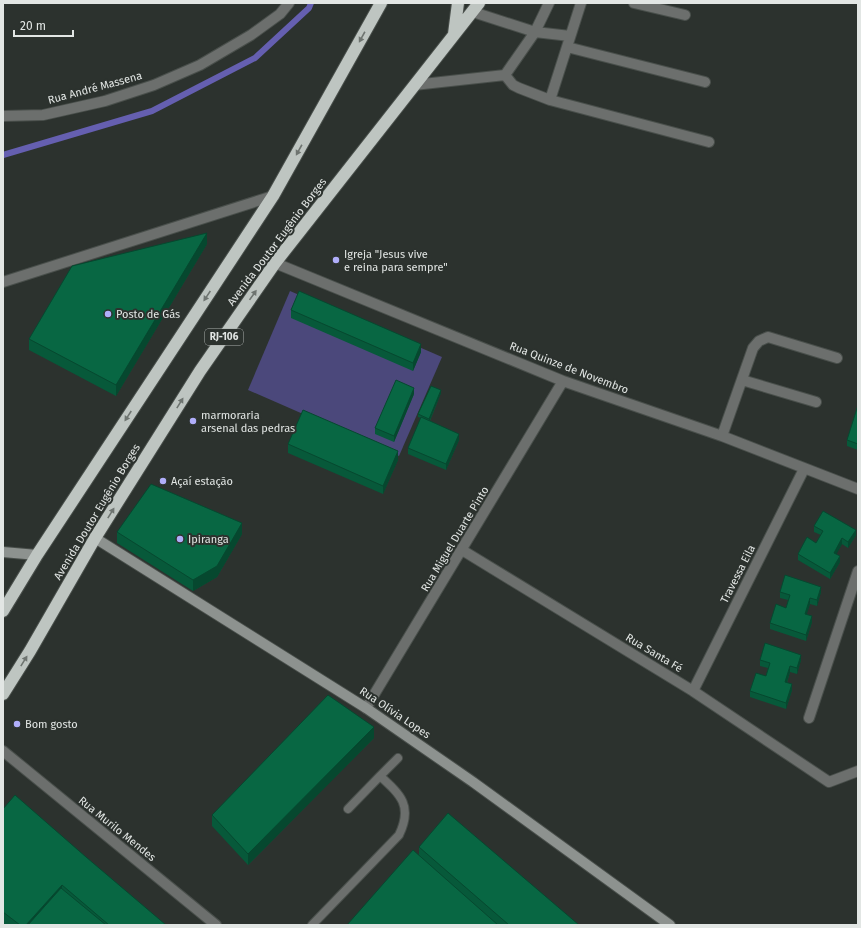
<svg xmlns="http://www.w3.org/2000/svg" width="861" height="928" viewBox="0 0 861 928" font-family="'Fira Sans',sans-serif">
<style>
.green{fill:#4b487b}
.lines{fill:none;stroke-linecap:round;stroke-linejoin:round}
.stream{stroke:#655fb0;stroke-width:6}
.lane-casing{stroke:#494f4b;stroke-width:10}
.street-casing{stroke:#494f4b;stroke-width:12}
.secondary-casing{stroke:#494f4b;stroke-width:12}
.highway-casing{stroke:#494f4b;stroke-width:14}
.lane{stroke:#6c6f6d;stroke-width:8}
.street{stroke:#6c6f6d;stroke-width:10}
.secondary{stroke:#8d928f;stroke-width:10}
.highway{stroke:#bec5c1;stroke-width:12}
.wall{fill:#07593a}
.shaded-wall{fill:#06482f}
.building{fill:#086743;stroke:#06482f}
.oneway{fill:#6e7470}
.poi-dot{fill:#b0aefa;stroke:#2c322e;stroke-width:1.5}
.labels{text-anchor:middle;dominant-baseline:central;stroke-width:4;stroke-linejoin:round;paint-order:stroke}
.shield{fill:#2c322e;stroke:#abb0ad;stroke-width:1}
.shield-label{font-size:10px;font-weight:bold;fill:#e2e6e4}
.street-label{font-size:11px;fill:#e2e6e4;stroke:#2c322e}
.poi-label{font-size:11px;fill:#e2e6e4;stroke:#2c322e;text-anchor:start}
</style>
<rect width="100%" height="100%" fill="#2c322e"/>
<path class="green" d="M290,291l152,66 -43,99 -151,-66z"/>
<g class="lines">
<path class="stream" d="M3,155l149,-44 103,-53 54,-50 2,-5"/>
<g class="lane-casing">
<path id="lane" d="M380,776l18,-18
M312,925l87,-90c14,-29 2,-40 -19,-59l-32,33"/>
</g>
<g class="street-casing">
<path id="street" d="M549,3l-14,29 -30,43 8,10 6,3 31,12 159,42
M634,3l51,12
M473,12l62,20 35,4
M567,47l138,35
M414,85l91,-10
M550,100l31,-97
M3,116l40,-1 62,-14 49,-16 46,-20 51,-30 29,-21 9,-11
M275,263l288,118 159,55 136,53
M3,282l270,-86
M742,380l74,22
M722,436l31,-88 6,-7 9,-4 69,21
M462,550l231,141 136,91 29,-11
M693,691l111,-222
M366,708l197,-327
M809,718l49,-147
M3,751l213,174"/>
</g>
<g class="secondary-casing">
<path id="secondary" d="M95,538l271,170 107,74 197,143
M3,552l34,3"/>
</g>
<g class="highway-casing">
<path id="highway" d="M454,34l4,-31
M3,611l34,-56 236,-359 108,-193
M3,694l27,-43 65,-113 105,-167 75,-108 204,-260"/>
</g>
<use href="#lane" class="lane"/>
<use href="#street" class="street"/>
<use href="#secondary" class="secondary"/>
<use href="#highway" class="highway"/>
</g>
<path class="wall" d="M207,244l-91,152 -87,-46v-11z
M291,310l130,42 -8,19 -122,-53z
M441,393l-11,28 29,19 -13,30 -38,-16v-6l13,-30 -3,-1v-3z
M414,394l-20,48 -19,-8v-6z
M858,405v45l-11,-4v-6z
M288,444l110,16 -15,34 -95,-41z
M814,526l42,9 -8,13 -6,-4 -6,10 4,8 -10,17 -32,-19v-6l18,-11 5,-8 -7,-3z
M117,532l125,2 -25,43 -24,14 -76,-48z
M780,592h41l-4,14 -7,-2 -4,11 6,7 -6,19 -36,-12v-6l16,-15 2,-8 -8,-2z
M760,660h41l-4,14 -7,-2 -3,11 5,7 -6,19 -36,-12v-6l16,-15 2,-8 -8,-2z
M374,738l-126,127 -36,-39v-11z
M3,809l83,48 80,68h-160l-3,-2z
M419,847l160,78h-232l72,-70z"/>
<path class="shaded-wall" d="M207,233v11l-91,152v-11z
M421,344v8l-8,19v-8z
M414,388v6l-20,48v-6z
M441,390v3l-12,29v-3z
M459,434v6l-13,30v-6z
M398,451v9l-15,34v-8z
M242,523v11l-25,43 -24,14v-11z
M856,530v5l-8,13v-6z
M842,538v6l-8,15v-6z
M840,556v6l-10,17v-6z
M821,587v5l-4,14v-6z
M810,598v6l-5,16v-6z
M812,616v6l-6,19v-6z
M801,655v5l-4,14v-6z
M790,666v6l-5,16v-6z
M792,684v6l-6,19v-6z
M374,727v11l-126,127v-11z
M62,885v11l-26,29h-10z"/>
<path class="building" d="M207,233l-91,152 -87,-46 43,-73z
M299,291l122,53 -8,19 -122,-53z
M396,380l18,8 -20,48 -19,-8z
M431,386l10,4 -12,29 -11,-5z
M858,405v39l-11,-4z
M303,410l95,41 -15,35 -95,-42z
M421,417l38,17 -13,30 -38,-16z
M151,484l91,39 -25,43 -24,14 -76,-48z
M823,511l33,19 -8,12 -6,-4 -8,15 6,3 -10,17 -32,-19 9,-17 9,6 7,-12 -9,-5z
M785,575l36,12 -4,13 -7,-2 -5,16 7,2 -6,19 -36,-12 6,-19 10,4 4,-13 -10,-3z
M765,643l36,12 -4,13 -7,-2 -5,16 7,2 -6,19 -36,-12 6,-18 10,3 4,-13 -10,-3z
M328,695l46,32 -126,127 -36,-39z
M15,795l71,62 80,68h-57l-47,-40 -36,40h-6l-17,-13v-103z
M448,813l131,112h-70l-90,-78z
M413,850l85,75h-151z
M61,888l45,37h-78z"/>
<defs><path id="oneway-solid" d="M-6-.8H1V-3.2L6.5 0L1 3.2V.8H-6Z"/></defs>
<g class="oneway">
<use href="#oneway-solid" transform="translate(362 37) rotate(119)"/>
<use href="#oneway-solid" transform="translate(299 150) rotate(119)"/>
<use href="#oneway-solid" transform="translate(253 295) rotate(-55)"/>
<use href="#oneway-solid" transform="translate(207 296) rotate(124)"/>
<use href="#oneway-solid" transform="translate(180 403) rotate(-58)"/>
<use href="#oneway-solid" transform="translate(128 416) rotate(123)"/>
<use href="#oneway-solid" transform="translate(111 513) rotate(-58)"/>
<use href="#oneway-solid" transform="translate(24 661) rotate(-58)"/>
</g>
<g class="poi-dot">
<circle cx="336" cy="260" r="4"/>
<circle cx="108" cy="314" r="4"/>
<circle cx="193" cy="421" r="4"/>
<circle cx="163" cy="481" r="4"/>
<circle cx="180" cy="539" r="4"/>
<circle cx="17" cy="724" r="4"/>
</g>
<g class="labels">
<rect class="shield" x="205" y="329" width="38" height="16" rx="3"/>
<g class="shield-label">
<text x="224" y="337">RJ-106</text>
</g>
<g class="street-label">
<text transform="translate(95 88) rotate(-15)">Rua André Massena</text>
<text transform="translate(277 242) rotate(-53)">Avenida Doutor Eugênio Borges</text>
<text transform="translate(569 368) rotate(21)">Rua Quinze de Novembro</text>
<text transform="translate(97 512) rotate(-59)">Avenida Doutor Eugênio Borges</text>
<text transform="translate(455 539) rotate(-59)">Rua Miguel Duarte Pinto</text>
<text transform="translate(738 574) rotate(-63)">Travessa Eila</text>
<text transform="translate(654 653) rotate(31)">Rua Santa Fé</text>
<text transform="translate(395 713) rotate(34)">Rua Olívia Lopes</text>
<text transform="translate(117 829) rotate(39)">Rua Murilo Mendes</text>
</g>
<g class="poi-label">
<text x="344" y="254">Igreja "Jesus vive<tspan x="344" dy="13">e reina para sempre"</tspan></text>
<text x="116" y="314">Posto de Gás</text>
<text x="201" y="415">marmoraria<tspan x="201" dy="13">arsenal das pedras</tspan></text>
<text x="171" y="481">Açaí estação</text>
<text x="188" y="539">Ipiranga</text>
<text x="25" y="724">Bom gosto</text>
</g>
</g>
<rect width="861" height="928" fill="none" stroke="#e2e6e4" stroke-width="8"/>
<path d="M14 30v6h59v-6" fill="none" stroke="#e2e6e4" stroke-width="2"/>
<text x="20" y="30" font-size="12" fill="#e2e6e4" stroke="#2c322e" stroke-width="3" paint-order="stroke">20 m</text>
</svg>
